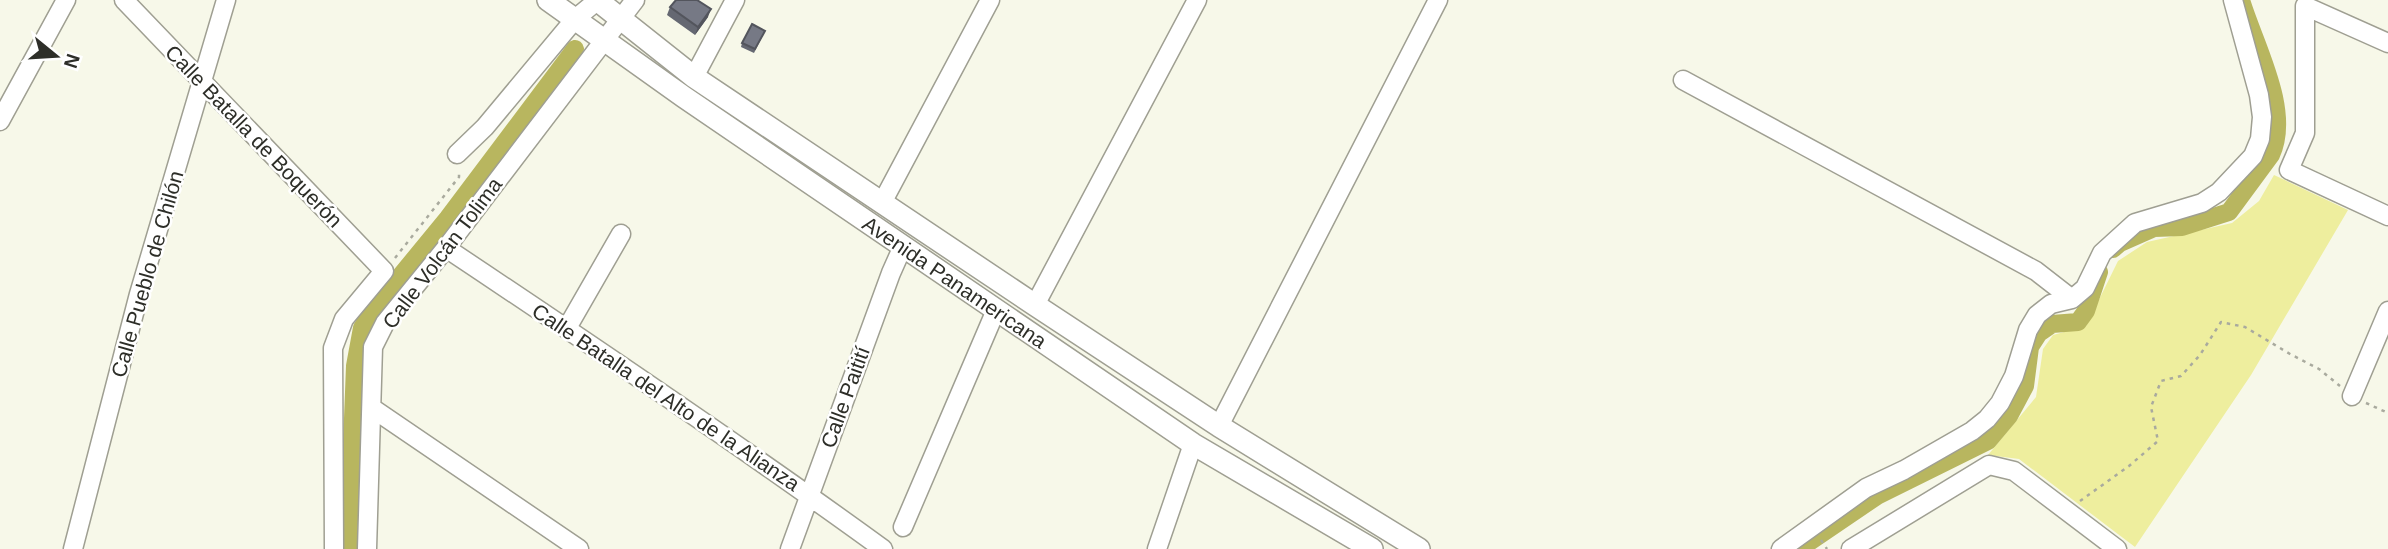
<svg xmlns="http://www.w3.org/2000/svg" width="2388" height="549" viewBox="0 0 2388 549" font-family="Helvetica,sans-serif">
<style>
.green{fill:#eeee9e}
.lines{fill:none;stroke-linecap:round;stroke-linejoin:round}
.canal{stroke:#b8b65f;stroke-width:18}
.minor-casing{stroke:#9f9f92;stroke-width:21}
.major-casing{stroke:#9f9f92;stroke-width:24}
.path{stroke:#a9aa9e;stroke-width:2.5;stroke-dasharray:3.5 5;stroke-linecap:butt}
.minor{stroke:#fff;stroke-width:18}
.major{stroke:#fff;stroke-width:21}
.wall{fill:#656872}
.shaded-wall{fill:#53555d}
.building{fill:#767985;stroke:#53555d;stroke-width:2}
.labels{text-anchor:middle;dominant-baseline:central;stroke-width:5;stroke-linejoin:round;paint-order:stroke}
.street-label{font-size:21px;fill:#2d2e28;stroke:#fff}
</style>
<rect width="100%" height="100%" fill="#f7f8e9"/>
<path class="green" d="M2274,175l74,35 -97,165 -116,172 -116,-88 -31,-4 48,-58 7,-48 10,-14 33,-9 32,-65 29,-19 85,-19 27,-22z"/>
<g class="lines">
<path class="canal" d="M2113,249l7,-6 34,-15 28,-1 47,-15 42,-57c21,-45 -17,-111 -30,-155
M348,549l7,-183 7,-38 12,-20 74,-90 127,-169
M1799,549l78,-53 111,-55 21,-25 16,-30 5,-39 9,-14 13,-9 26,-2 8,-11 13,-39"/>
<g class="minor-casing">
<path id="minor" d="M124,0l260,271 -40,48 -11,29 1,201
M2388,43l-83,-37v127l-16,37 99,46
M694,77l41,-77
M1683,80l353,191 36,28
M0,121l66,-121
M457,154l28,-27 90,-108 23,-19
M883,201l107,-201
M446,248c147,98 294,197 437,301
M1035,305l162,-305
M567,328l54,-94
M2352,396l36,-85
M372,408l207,141
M1219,426l219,-426
M903,527l93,-217
M73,549l66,-255 87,-294
M367,549l6,-202 12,-24 61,-75 189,-248
M790,549l101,-276 12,-27
M1157,549l36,-105
M1781,549l85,-61 38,-18 68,-39 15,-12 13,-16 14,-27 14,-46 9,-15 14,-11 21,-5 13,-11 17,-35 33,-30 67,-20 17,-11 34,-36 7,-17 2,-22 -3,-22 -26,-95
M1851,549l138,-84 25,6 103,78"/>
</g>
<g class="major-casing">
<g id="major">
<path id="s1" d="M548,0l136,97 509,347 179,105"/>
<path d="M597,0l97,77 341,228 184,121 200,123"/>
</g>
</g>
<path class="path" d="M395,258l64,-81v-5
M2366,403l22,10
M2080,501l49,-35 29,-25 -7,-34 10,-26 20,-5 19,-21 21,-33 24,5 45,27 29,15 21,17
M1821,540l6,9"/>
<use href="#minor" class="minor"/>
<use href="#major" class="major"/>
</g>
<path class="wall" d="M670,7l38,10 -13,18 -28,-20z
M765,31l-11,22 -13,-6 1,-4z"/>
<path class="shaded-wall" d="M711,9l-3,8 -13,18 3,-8z"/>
<path class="building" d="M676,0h21l14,9 -13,18 -28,-20z
M752,24l13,7 -10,18 -13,-6z"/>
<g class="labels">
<g class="street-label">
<text transform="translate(254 136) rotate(46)">Calle Batalla de Boquerón</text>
<text transform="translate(442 253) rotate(-53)">Calle Volcán Tolima</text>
<text transform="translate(147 274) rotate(-74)">Calle Pueblo de Chilón</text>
<text stroke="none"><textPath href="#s1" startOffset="495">Avenida Panamericana</textPath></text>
<text transform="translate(666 397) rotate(34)">Calle Batalla del Alto de la Alianza</text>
<text transform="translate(845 397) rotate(-70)">Calle Paitití</text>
</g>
</g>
<g transform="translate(56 56) rotate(108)" stroke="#ffffff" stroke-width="5" paint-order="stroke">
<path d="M0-5L12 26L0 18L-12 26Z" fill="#2d2e28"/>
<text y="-10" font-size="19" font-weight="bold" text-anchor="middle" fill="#2d2e28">N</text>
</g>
</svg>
